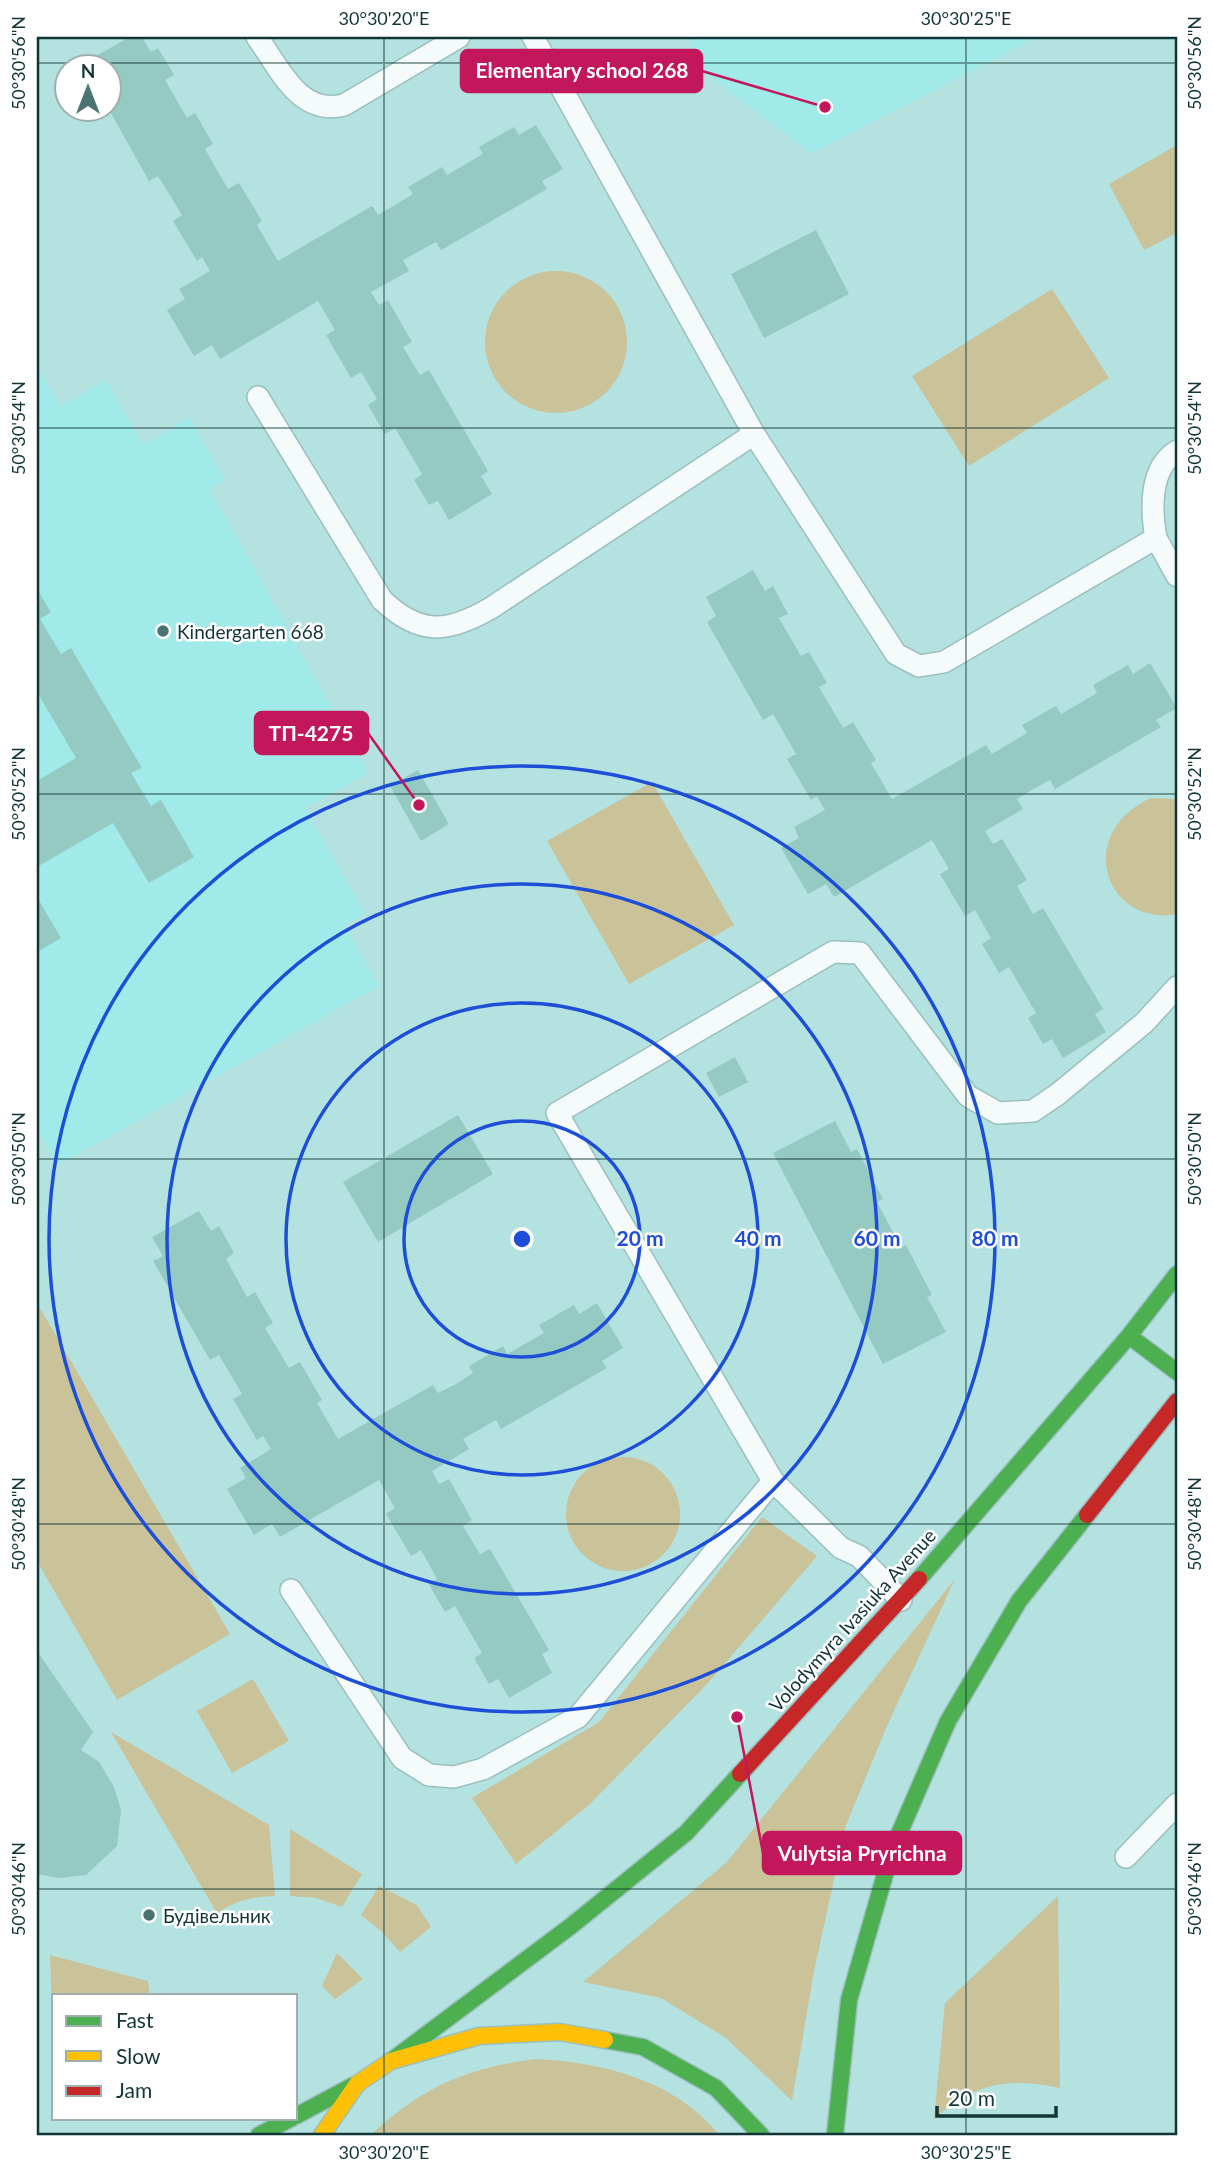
<svg xmlns="http://www.w3.org/2000/svg" width="1214" height="2172" viewBox="0 0 1214 2172" font-family="Lato,sans-serif">
<style>
.built{fill:#a0eae9}
.green{fill:#cac299}
.building{fill:#95cac2}
.lines{fill:none;stroke-linecap:round;stroke-linejoin:round}
.lane-casing{stroke:#9bbfbf;stroke-width:24}
.fast-casing{stroke:#9bbfbf;stroke-width:19}
.slow-casing{stroke:#9bbfbf;stroke-width:19}
.jam-casing{stroke:#9bbfbf;stroke-width:19}
.lane{stroke:#f4fbfa;stroke-width:21}
.fast{stroke:#4caf50;stroke-width:16}
.slow{stroke:#ffc107;stroke-width:16}
.jam{stroke:#c62828;stroke-width:16}
.ticks{fill:none;stroke:#113635;stroke-width:2;stroke-opacity:0.45}
.ring{fill:none;stroke:#1d4ed8;stroke-width:3.5}
.poi-dot{fill:#4a7271;stroke:#fff;stroke-width:2.5}
.labels{text-anchor:middle;dominant-baseline:central;stroke-width:5;stroke-linejoin:round;paint-order:stroke}
.poi-label{font-size:19px;fill:#113635;stroke:#fff;text-anchor:start}
.street-label{font-size:19px;fill:#113635;stroke:#fff}
.centre{fill:#1d4ed8;stroke:#fff;stroke-width:3.5}
.ring-label{font-size:21px;text-anchor:middle;font-weight:bold;fill:#1d4ed8;stroke:#fff;stroke-width:5;stroke-linejoin:round;paint-order:stroke}
.leader{fill:none;stroke:#c2185b;stroke-width:2.5}
.callout-dot{fill:#c2185b;stroke:#fff;stroke-width:2.5}
.callout{fill:#c2185b;stroke:#c2185b;stroke-width:2.5}
.callout-label{font-size:21px;text-anchor:middle;font-weight:bold;fill:#fff}
.neatline{fill:none;stroke:#113635;stroke-width:2.5}
.ticks-label{font-size:18px;text-anchor:middle;fill:#113635}
</style>
<rect width="100%" height="100%" fill="#b4e2e1"/>
<path class="built" d="M689,37h349l-227,116 -123,-93 4,-19z
M37,365l23,41 47,-26 36,65 47,-27 35,62 -15,9 158,284 -63,35 60,105 -20,12 34,61 -321,179 -21,-38z"/>
<path class="green" d="M1177,145v88l-33,17 -35,-66z
M485 342a71 71 0 1 1 142 0a71 71 0 1 1-142 0Z
M1052,289l57,89 -140,88 -57,-90z
M652,782l82,143 -105,59 -82,-143z
M1151,798l26,1v115c-70,14 -105,-80 -26,-116z
M37,1303l193,331 -113,66 -80,-139z
M566 1514a57 57 0 1 1 114 0a57 57 0 1 1-114 0Z
M762,1517l55,39 -108,126 -120,123 -73,59 -44,-66 127,-76z
M955,1579l-68,147 -41,99 -32,146 -22,130 -66,-63 -65,-40 -78,-16 143,-119z
M253,1679l36,62 -57,32 -35,-62z
M111,1732l158,93 6,71c-23,1 -39,4 -58,17z
M290,1829l72,45 -20,33 -26,-9 -26,-2z
M379,1886l38,19 14,22 -31,25 -19,-21 -20,-16z
M1058,1896l2,192c-54,-11 -84,-5 -126,31l11,-116z
M337,1953l26,26 -28,20 -13,-13z
M50,1955l98,26 2,14h-96v81z
M536,2059c66,3 139,21 183,76h-348c51,-48 96,-67 165,-76z"/>
<path class="building" d="M130,37h12l9,15 7,-4 16,27 -9,5 22,38 8,-5 18,31 -8,5 23,40 11,-6 23,38 -5,4 21,36 94,-55 6,9 17,-10 18,-11 -5,-7 34,-20 5,8 36,-21 -4,-7 35,-20 5,8 17,-10 27,44 -21,12 5,8 -106,61 -5,-8 -33,18 6,11 -38,21 8,13 9,-5 24,42 -9,5 17,28 9,-5 59,101 -7,5 11,18 -43,26 -11,-19 -9,4 -15,-25 8,-6 -27,-46 -10,6 -17,-29 9,-6 -16,-27 -10,6 -25,-43 9,-5 -17,-29 -98,58 -8,-14 -18,11 -27,-46 18,-11 -6,-10 31,-18 -8,-14 -5,4 -24,-40 9,-6 -24,-39 -9,5 -41,-73v-42h-11l-5,-8z
M816,230l33,64 -85,44 -33,-64z
M753,570l12,21 8,-5 15,28 -9,4 22,38 8,-4 18,31 -8,4 24,41 10,-6 23,38 -5,3 21,36 94,-54 6,9 35,-21 -5,-8 34,-19 5,8 36,-21 -4,-8 35,-20 5,9 17,-11 27,45 -21,12 5,7 -106,62 -5,-9 -15,8 -18,11 6,10 -38,22 8,13 9,-5 25,41 -10,6 16,28 10,-6 60,101 -8,5 11,18 -43,26 -11,-19 -9,5 -15,-26 8,-5 -27,-46 -10,6 -17,-29 9,-6 -16,-28 -10,6 -25,-42 9,-5 -17,-29 -98,57 -8,-13 -18,10 -27,-46 18,-10 -5,-11 31,-17 -8,-14 -6,4 -24,-41 9,-5 -23,-40 -10,6 -56,-98 9,-6 -10,-19z
M37,589l14,23 -11,7 21,35 10,-6 71,120 -11,5 20,33 10,-6 33,57 -45,26 -36,-60 -76,44v-86l39,-23 -39,-66z
M418,770l31,54 -28,17 -31,-55z
M37,897l24,41 -24,14z
M735,1057l13,25 -29,15 -13,-24z
M458,1115l35,59 -115,68 -35,-60z
M835,1121l16,31 6,-3 26,50 -6,3 24,45 5,-2 26,50 -5,2 19,35 -63,32 -110,-211z
M199,1211l12,20 8,-5 15,27 -8,6 21,38 8,-5 18,31 -8,5 24,40 11,-6 22,38 -5,3 21,36 95,-54 5,8 18,-9 17,-11 -4,-7 34,-20 4,8 37,-21 -5,-8 35,-20 5,9 18,-11 26,45 -21,13 5,7 -106,61 -5,-9 -33,19 6,10 -37,22 7,13 10,-5 23,41 -9,6 17,28 10,-5 59,101 -7,4 10,19 -43,25 -11,-19 -9,5 -15,-26 8,-5 -27,-47 -10,6 -17,-29 9,-4 -16,-29 -10,6 -25,-42 9,-6 -16,-28 -99,57 -8,-13 -18,11 -27,-46 19,-11 -6,-10 31,-19 -8,-13 -6,4 -24,-41 9,-5 -23,-39 -9,5 -57,-99 10,-5 -11,-19z
M37,1651l56,81 -12,18 18,12 15,25 7,23 -4,36 -31,29 -27,3 -22,-4z"/>
<g class="lines">
<g class="lane-casing">
<path id="lane" d="M257,37c23,32 42,79 87,68l115,-68
M533,37l221,397 142,220 23,12 25,-4 212,-124 21,38
M258,397l124,203c38,36 66,33 109,8l263,-174
M1156,538c-5,-28 -7,-70 21,-87
M291,1590l111,168 27,17 25,2 29,-8 95,-52 195,-236
M901,1600l-42,-44 -18,-8 -68,-67 -216,-368 276,-161 27,1 108,143 30,17 35,-2 25,-17 86,-71 33,-36
M1126,1857l51,-53"/>
</g>
<g class="fast-casing">
<path id="fast" d="M1129,1336l48,36
M919,1579l210,-243 48,-62
M605,2040l38,7 73,41 45,47
M391,2061l180,-135 115,-93 54,-59
M296,2116l56,-30
M259,2135l33,-17
M835,2135l14,-135 43,-150 56,-129 71,-120 68,-86"/>
</g>
<g class="slow-casing">
<path id="slow" d="M322,2135l35,-51 34,-23 88,-25 81,-4 45,8"/>
</g>
<g class="jam-casing">
<path id="jam" d="M1087,1515l90,-114
M740,1774l179,-195"/>
</g>
<use href="#lane" class="lane"/>
<use href="#fast" class="fast"/>
<use href="#slow" class="slow"/>
<use href="#jam" class="jam"/>
</g>
<path class="ticks" d="M384,37v2098M966,37v2098M37,63h1140M37,428h1140M37,794h1140M37,1159h1140M37,1524h1140M37,1889h1140"/>
<g class="ring">
<circle cx="522" cy="1239" r="118"/>
<circle cx="522" cy="1239" r="236"/>
<circle cx="522" cy="1239" r="355"/>
<circle cx="522" cy="1239" r="473"/>
</g>
<g class="poi-dot">
<circle cx="163" cy="631" r="7"/>
<circle cx="149" cy="1915" r="7"/>
</g>
<g class="labels">
<g class="poi-label">
<text x="177" y="631">Kindergarten 668</text>
<text x="163" y="1915">Будівельник</text>
</g>
<g class="street-label">
<text transform="translate(852 1620) rotate(-48)">Volodymyra Ivasiuka Avenue</text>
</g>
</g>
<circle cx="522" cy="1239" r="10" class="centre"/>
<g class="ring-label">
<text x="640" y="1246">20 m</text>
<text x="758" y="1246">40 m</text>
<text x="877" y="1246">60 m</text>
<text x="995" y="1246">80 m</text>
</g>
<path class="leader" d="M825 107L702 71M419 805L368 733M737 1717L763 1853"/>
<g class="callout-dot">
<circle cx="825" cy="107" r="7"/>
<circle cx="419" cy="805" r="7"/>
<circle cx="737" cy="1717" r="7"/>
</g>
<g class="callout">
<rect x="461" y="50" width="241" height="42" rx="7"/>
<rect x="255" y="712" width="113" height="42" rx="7"/>
<rect x="763" y="1832" width="198" height="42" rx="7"/>
</g>
<g class="callout-label">
<text x="582" y="78">Elementary school 268</text>
<text x="311" y="741">ТП-4275</text>
<text x="862" y="1861">Vulytsia Pryrichna</text>
</g>
<rect width="1214" height="2172" fill="none" stroke="#ffffff" stroke-width="77"/>
<rect x="52" y="1994" width="245" height="126" fill="#ffffff" stroke="#a0afae" stroke-width="2"/>
<rect x="66" y="2016" width="35" height="10" fill="#4caf50" stroke="#a0afae" stroke-width="2"/>
<text x="116" y="2028" font-size="21" fill="#113635">Fast</text>
<rect x="66" y="2051" width="35" height="10" fill="#ffc107" stroke="#a0afae" stroke-width="2"/>
<text x="116" y="2064" font-size="21" fill="#113635">Slow</text>
<rect x="66" y="2086" width="35" height="10" fill="#c62828" stroke="#a0afae" stroke-width="2"/>
<text x="116" y="2098" font-size="21" fill="#113635">Jam</text>
<g transform="translate(88 88)"><circle r="33" fill="#ffffff" stroke="#a0afae" stroke-width="2"/>
<path d="M0-5L12 26L0 18L-12 26Z" fill="#4a7271"/>
<text y="-10" font-size="19" font-weight="bold" text-anchor="middle" fill="#113635">N</text>
</g>
<path d="M937 2106v10h119v-10" fill="none" stroke="#113635" stroke-width="3.5"/>
<text x="948" y="2106" font-size="21" fill="#113635" stroke="#ffffff" stroke-width="5" paint-order="stroke">20 m</text>
<rect x="38" y="38" width="1138" height="2096" class="neatline"/>
<g class="ticks-label">
<text x="384" y="25">30°30'20"E</text>
<text x="966" y="25">30°30'25"E</text>
<text transform="translate(19 63) rotate(-90)" y="6">50°30'56"N</text>
<text transform="translate(1195 63) rotate(-90)" y="6">50°30'56"N</text>
<text transform="translate(19 428) rotate(-90)" y="6">50°30'54"N</text>
<text transform="translate(1195 428) rotate(-90)" y="6">50°30'54"N</text>
<text transform="translate(19 794) rotate(-90)" y="6">50°30'52"N</text>
<text transform="translate(1195 794) rotate(-90)" y="6">50°30'52"N</text>
<text transform="translate(19 1159) rotate(-90)" y="6">50°30'50"N</text>
<text transform="translate(1195 1159) rotate(-90)" y="6">50°30'50"N</text>
<text transform="translate(19 1524) rotate(-90)" y="6">50°30'48"N</text>
<text transform="translate(1195 1524) rotate(-90)" y="6">50°30'48"N</text>
<text transform="translate(19 1889) rotate(-90)" y="6">50°30'46"N</text>
<text transform="translate(1195 1889) rotate(-90)" y="6">50°30'46"N</text>
<text x="384" y="2159">30°30'20"E</text>
<text x="966" y="2159">30°30'25"E</text>
</g>
</svg>
